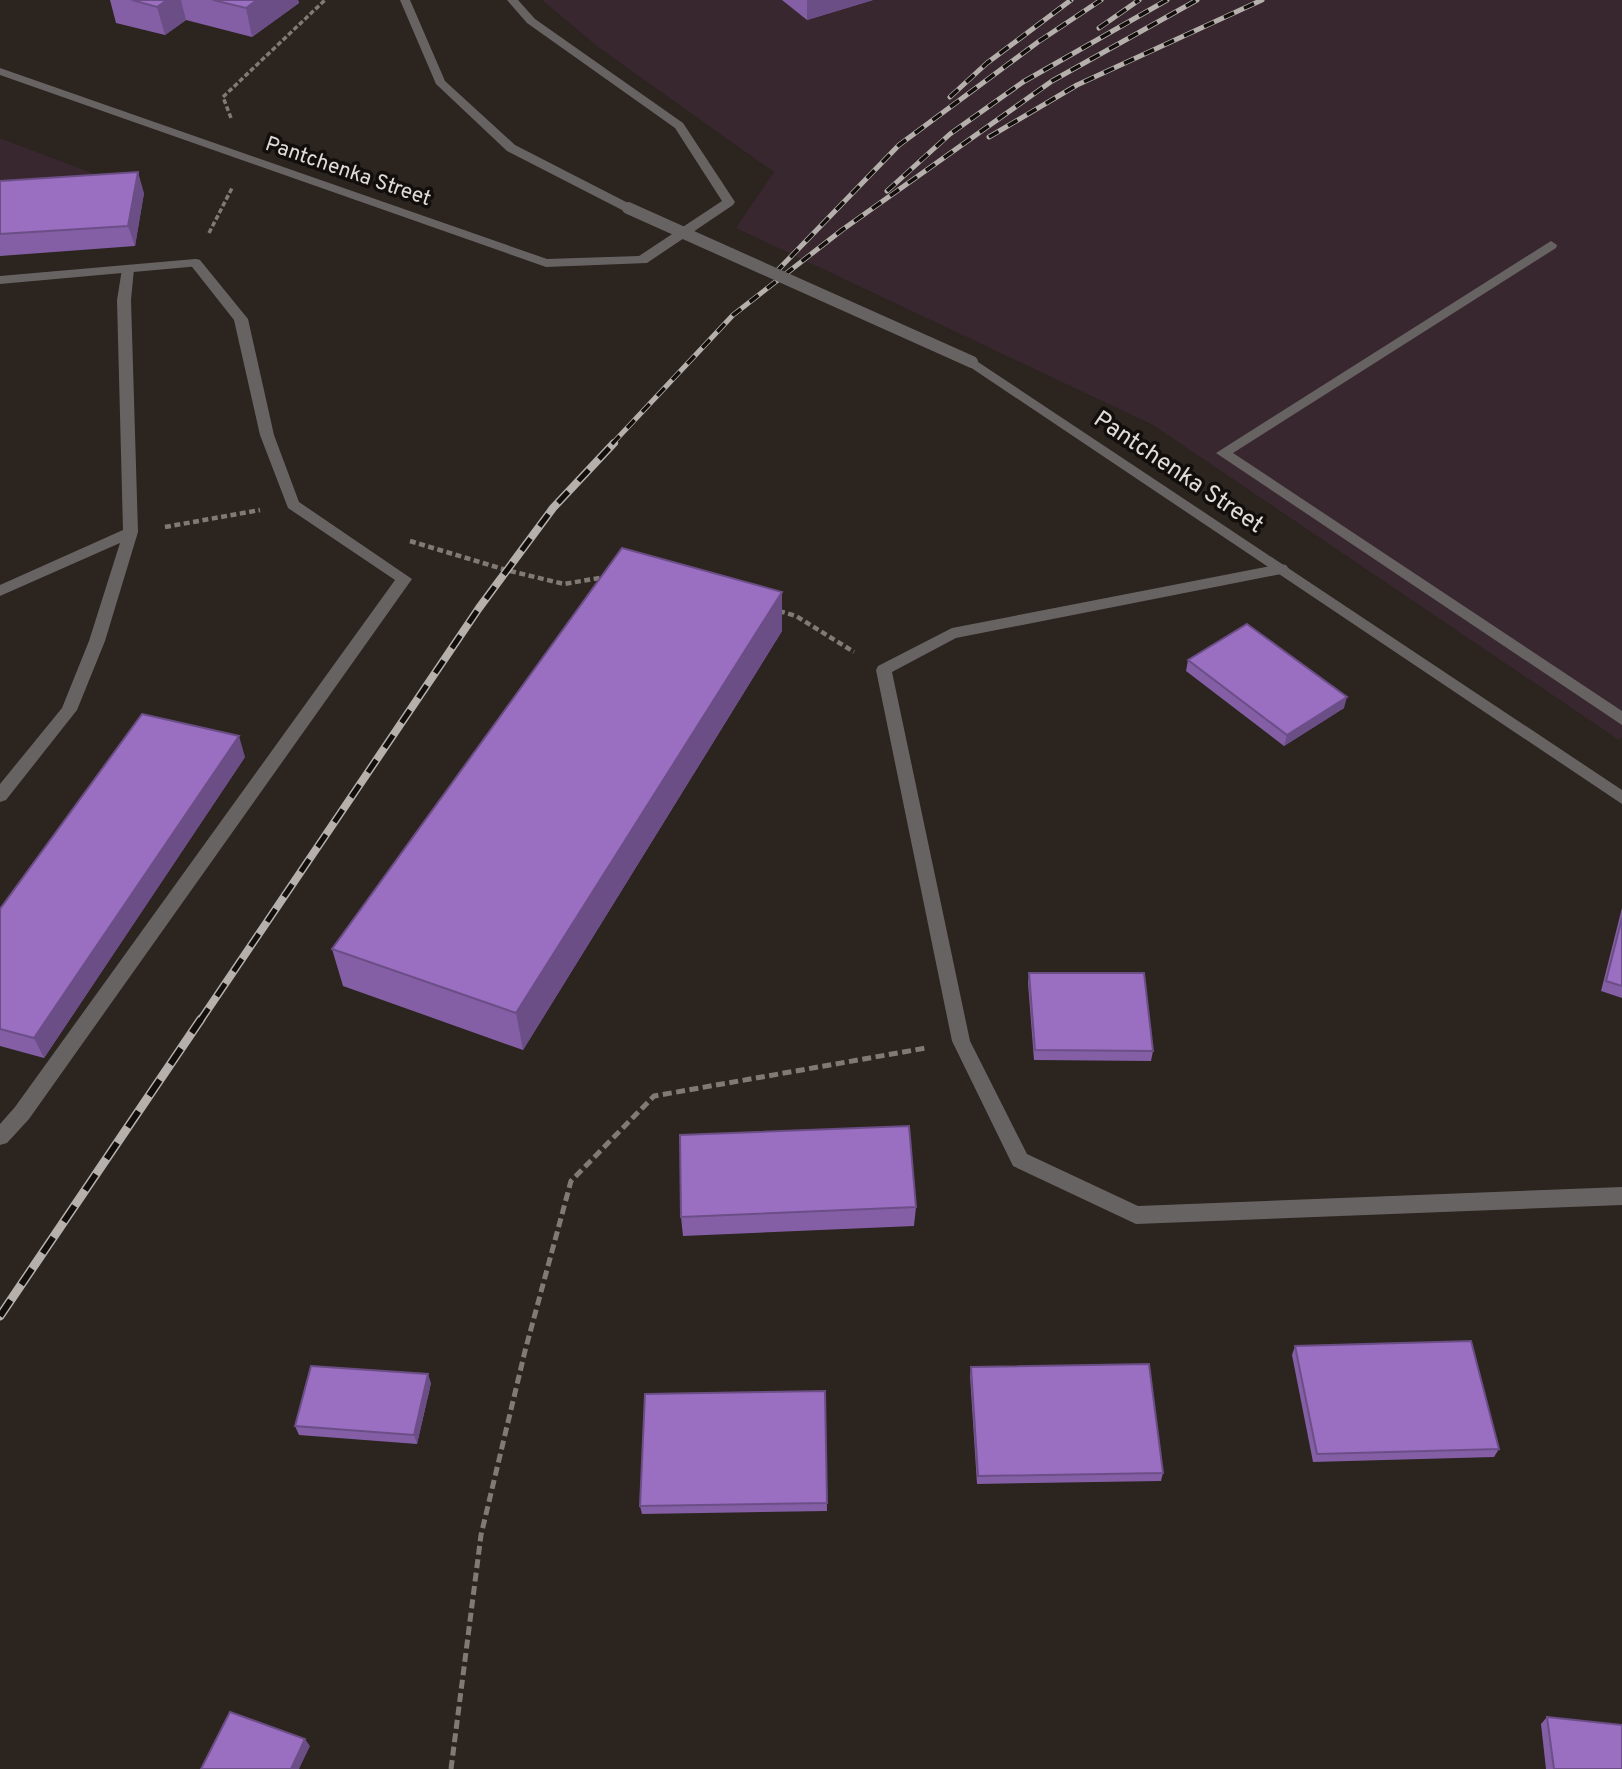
<svg xmlns="http://www.w3.org/2000/svg" width="1622" height="1769" viewBox="0 0 1622 1769" font-family="Overpass,sans-serif">
<style>
.industrial{fill:#38272f}
.lines{fill:none;stroke-linecap:round;stroke-linejoin:round}
.path-far2{stroke:#807a76;stroke-width:3.5;stroke-dasharray:5 2.5;stroke-linecap:butt}
.path-far1{stroke:#807a76;stroke-width:4.5;stroke-dasharray:6 3.5;stroke-linecap:butt}
.path{stroke:#807a76;stroke-width:5;stroke-dasharray:9 4.5;stroke-linecap:butt}
.service{fill:#686363;fill-rule:evenodd}
.minor{fill:#686363;fill-rule:evenodd}
.tertiary{fill:#686363;fill-rule:evenodd}
.rail-far2-casing{stroke:#b5b0ac;stroke-width:5}
.rail-far1-casing{stroke:#b5b0ac;stroke-width:8}
.rail-casing{stroke:#b5b0ac;stroke-width:9}
.rail-far2{stroke:#110e0c;stroke-width:3.5;stroke-dasharray:11;stroke-linecap:butt}
.rail-far1{stroke:#110e0c;stroke-width:5;stroke-dasharray:15;stroke-linecap:butt}
.rail{stroke:#110e0c;stroke-width:6;stroke-dasharray:19;stroke-linecap:butt}
.tertiary-bridge{stroke:#686363;stroke-width:12}
.wall{fill:#845fa6}
.shaded-wall{fill:#6c4e87}
.building{fill:#9a6fc1;stroke:#6c4e87;stroke-width:2}
.labels{text-anchor:middle;dominant-baseline:central;stroke-width:7;stroke-linejoin:round;paint-order:stroke}
.far-street-label{font-size:21px;fill:#e1dcd9;stroke:#110e0c}
.street-label{font-size:24px;fill:#e1dcd9;stroke:#110e0c}
</style>
<rect width="100%" height="100%" fill="#2b241f"/>
<path class="industrial" d="M542,0h1080v737l-3,3 -466,-315 -417,-197 38,-56 -176,-125z
M0,138l144,55 -144,62z"/>
<g class="lines">
<path class="path-far2" d="M231,118l-8,-21 102,-97
M209,233l23,-45"/>
<path class="path-far1" d="M165,527l95,-17
M410,541l96,29 58,14 41,-7
M779,611l17,5 58,36"/>
<path class="path" d="M451,1769l30,-234 44,-184 46,-170 83,-85 272,-48"/>
<path class="service" d="M1551,241l6,4 -1,3 -323,205 389,258v14l-406,-272z
M195,259l5,1 48,59 26,116 25,67 113,77 -383,540 -22,24 -7,2v-21l15,-17 380,-527 -107,-72 -28,-73 -26,-115 -45,-57z
M128,265l6,4 -3,31 7,232 -33,109 -28,69 -71,90 -6,2v-18l62,-76 27,-67 31,-98 -120,53v-11l123,-55 -6,-230 5,-31z
M1281,564l5,1 3,4 -3,4 -330,65 -64,34 78,369 57,113 111,52 484,-19v18l-486,19 -123,-58 -61,-125 -76,-371 2,-4 74,-38z"/>
<path class="minor" d="M507,0h11l17,19 148,104 52,79 -2,3 -86,58 -101,4 -546,-192v-7l547,191 92,-3 83,-55 -47,-73 -148,-105z
M195,259l5,1v6l-200,18v-8z"/>
<path class="tertiary" d="M400,0h10l35,81 70,64 117,60v6h-8l-117,-60 -71,-67z
M972,358l650,432v14l-655,-439v-6z"/>
<g class="rail-far2-casing">
<path id="rail-far2" d="M1099,28l40,-28
M950,97l37,-34 84,-63
M989,137l88,-52 185,-85
M887,191l63,-57 73,-52 144,-82
M775,273l124,-128 139,-103 63,-42
M612,444l121,-129 109,-85 210,-149 145,-81"/>
</g>
<g class="rail-far1-casing">
<path id="rail-far1" d="M200,1021l279,-413 74,-100 61,-65"/>
</g>
<g class="rail-casing">
<path id="rail" d="M0,1316l201,-297"/>
</g>
<use href="#rail-far2" class="rail-far2"/>
<use href="#rail-far1" class="rail-far1"/>
<use href="#rail" class="rail"/>
<path class="tertiary-bridge" d="M628,208l344,154"/>
</g>
<path class="wall" d="M110,0h188l1,3 -47,34 -66,-17 -21,15 -49,-12z
M782,0h91l-66,20z
M0,181l144,12 -9,53 -135,10z
M782,592v39l-259,419 -180,-64 -11,-37z
M1188,660l156,48 -60,38 -98,-75z
M245,757l-201,301 -44,-12v-137z
M1622,908v90l-21,-7z
M1029,973l124,78 -2,10 -117,-1 -6,-77z
M916,1207l-2,19 -231,10 -2,-19z
M1295,1346l204,103 -5,8 -181,5 -21,-107z
M971,1367l192,106 -2,8 -184,3 -7,-108z
M431,1383l-14,61 -118,-9 -4,-9z
M825,1391l2,120 -185,3 -2,-8z
M1547,1717l75,52h-76l-5,-45z"/>
<path class="shaded-wall" d="M167,0h14l5,20 -21,15 -8,-28z
M257,0h41l1,3 -47,34 -6,-29z
M807,0h66l-66,20z
M138,172l6,21 -9,53 -7,-20z
M782,592v39l-259,419 -7,-37z
M1347,697l-3,11 -60,38 3,-11z
M239,736l6,21 -201,301 -10,-20z
M428,1374l3,9 -14,61 -3,-9z
M305,1739l5,7 -11,23h-8z"/>
<path class="building" d="M132,0h35l-10,7z
M213,0h44l-11,8z
M138,172l-10,54 -128,8v-53z
M622,548l160,44 -266,421 -184,-64z
M1247,624l100,73 -60,38 -99,-75z
M142,714l97,22 -205,302 -34,-9v-120z
M1622,918v68l-16,-5z
M1029,973h115l9,78 -118,-1z
M909,1126l7,81 -235,10 -1,-82z
M1471,1341l28,108 -182,5 -22,-108z
M1149,1364l14,109 -185,3 -7,-109z
M311,1366l117,8 -14,61 -119,-9z
M825,1391l2,112 -187,3 5,-112z
M230,1712l75,27 -14,30h-90z
M1547,1717l75,8v44h-68z"/>
<g class="labels">
<g class="far-street-label">
<text transform="translate(348 172) rotate(19)">Pantchenka Street</text>
</g>
<g class="street-label">
<text transform="translate(1178 473) rotate(34)">Pantchenka Street</text>
</g>
</g>
</svg>
